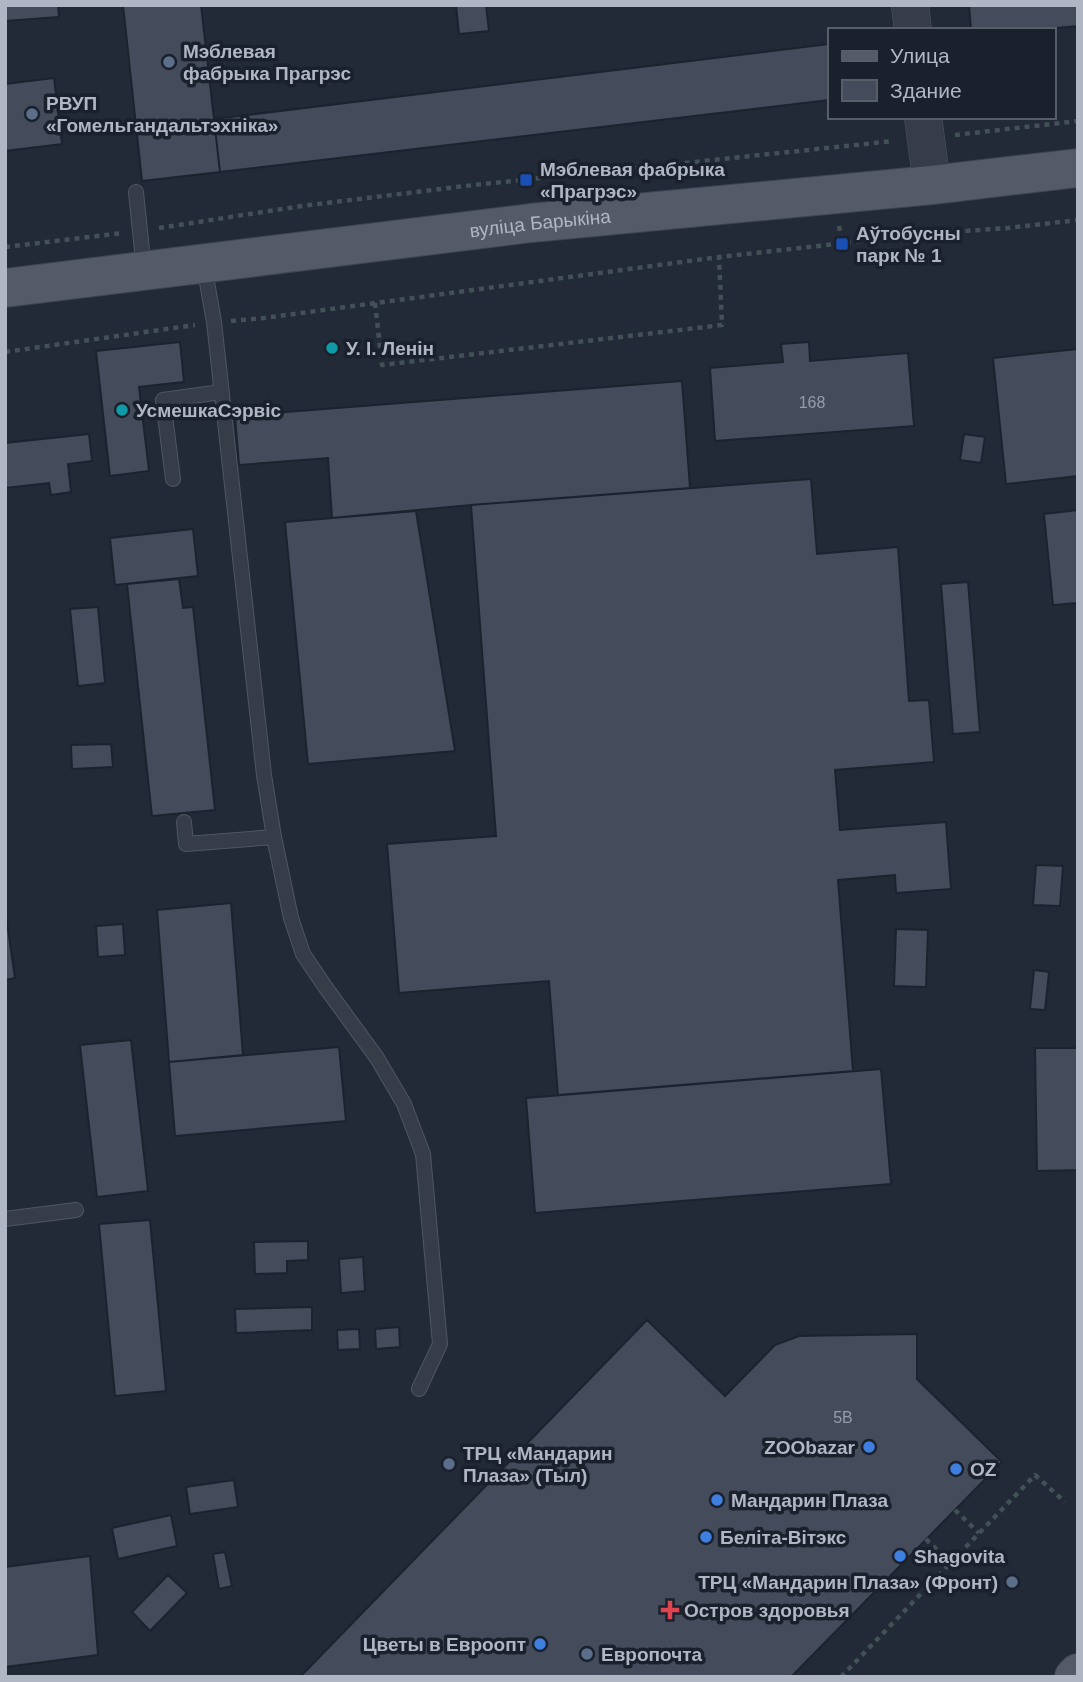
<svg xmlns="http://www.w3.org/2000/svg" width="1083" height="1682" viewBox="0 0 1083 1682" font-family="Helvetica,sans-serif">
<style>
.building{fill:#444c5c;stroke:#1d232e;stroke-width:2}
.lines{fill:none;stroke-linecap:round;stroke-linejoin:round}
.service-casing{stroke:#505662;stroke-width:16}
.tertiary-casing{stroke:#505662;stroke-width:38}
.primary-casing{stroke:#3f4551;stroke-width:40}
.path{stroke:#425155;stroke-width:4.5;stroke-dasharray:5 5;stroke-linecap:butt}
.service{stroke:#363c48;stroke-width:14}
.tertiary{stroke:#363c48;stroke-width:37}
.primary{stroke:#545a68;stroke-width:38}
.service-dot{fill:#5c6f8a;stroke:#1b212c;stroke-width:2.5}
.transit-dot{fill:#1a4fb4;stroke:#1b212c;stroke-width:2.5}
.culture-dot{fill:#0f9aa8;stroke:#1b212c;stroke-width:2.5}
.shop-dot{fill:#3f7fe0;stroke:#1b212c;stroke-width:2.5}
.health-dot{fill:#e0444e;stroke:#1b212c;stroke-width:2.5}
.labels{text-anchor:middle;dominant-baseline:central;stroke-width:7;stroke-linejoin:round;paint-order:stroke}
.number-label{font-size:16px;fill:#959caa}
.poi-label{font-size:19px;font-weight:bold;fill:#b0b6c4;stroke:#1b212c;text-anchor:start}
.street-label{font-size:19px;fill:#b0b6c4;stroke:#1b212c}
</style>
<rect width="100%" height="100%" fill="#222937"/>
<path class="building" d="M5,5h53l1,12 -54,4z
M123,5h78l19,167 -78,9z
M456,5h30l3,26 -30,3z
M969,5h109v21l-43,4h-64z
M829,44v56l-609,72 -6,-53z
M54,78l8,66 -57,7v-67z
M180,342l4,40 -45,5 10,84 -39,5 -14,-125z
M809,342l1,19 98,-8 6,73 -199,15 -5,-73 73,-6 -2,-18z
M1078,349v127l-72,8 -13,-126z
M682,381l8,107 -219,17 -139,13 -4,-60 -89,7 -4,-49z
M89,434l3,27 -24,3 3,28 -20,3 -2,-12 -44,5v-45z
M964,434l21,3 -4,26 -21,-3z
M811,479l6,75 81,-7 11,154 20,-1 5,62 -99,8 5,60 106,-8 5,67 -55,4 -1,-18 -57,5 15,191 -295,24 -9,-114 -150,12 -12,-149 109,-8 -25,-331z
M1078,510v93l-25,2 -9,-91z
M416,511l39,240 -147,13 -23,-242z
M193,529l5,47 -83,9 -5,-47z
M179,579l4,29 10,-1 22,203 -63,6 -25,-232z
M968,582l12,150 -27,2 -12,-150z
M98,607l7,76 -27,3 -8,-77z
M111,744l2,23 -41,2 -1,-24z
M1036,865l27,1 -3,40 -27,-1z
M231,903l12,152 -74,7 -12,-152z
M5,908l10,70 -10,2z
M123,924l2,31 -27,2 -2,-31z
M896,929l32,1 -2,57 -32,-1z
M1034,970l15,2 -4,38 -15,-1z
M131,1040l17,151 -51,6 -17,-152z
M339,1047l7,74 -171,15 -6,-74z
M1035,1048h43v122l-41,1z
M881,1069l10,115 -356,29 -9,-115z
M150,1220l16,171 -51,5 -16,-172z
M308,1241v19l-21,1v12l-32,1 -1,-32z
M363,1257l2,34 -24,2 -2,-34z
M312,1307v23l-76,3 -1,-24z
M647,1320l78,76 50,-51 24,-9 118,-2v45l85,83 -211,215h-491z
M399,1327l1,20 -24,2 -1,-20z
M359,1329l1,20 -22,1 -1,-20z
M234,1480l4,27 -48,7 -4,-27z
M171,1515l6,31 -59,13 -6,-31z
M225,1552l7,34 -13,3 -6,-35z
M90,1556l8,99 -93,12v-100z
M168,1575l19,18 -37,38 -18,-19z"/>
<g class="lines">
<g class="service-casing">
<path id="service" d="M136,192l8,78
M204,265l10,57 50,453 10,62 17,81 12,36 23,34 51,70 27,46 19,50 17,190 -21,45
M173,479l-10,-79 58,-8
M184,822l2,22 88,-7
M5,1219l71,-9"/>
</g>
<g class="tertiary-casing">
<path id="tertiary" d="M910,5l3,25
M923,117l9,68"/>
</g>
<g class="primary-casing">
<g id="primary">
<path id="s1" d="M5,288l526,-65 401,-38 146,-17"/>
<path d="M1074,1677l4,-4"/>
</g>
</g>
<path class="path" d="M955,135l123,-14
M839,226l3,18
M159,228l143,-22 163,-20 429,-45
M5,247l118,-14
M375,303l7,62 340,-40 -3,-68
M231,321l33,-3 455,-61 216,-24 73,-5 70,-8
M5,352l190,-27
M955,1510l24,23
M926,1539l24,24
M841,1677l194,-202 30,27"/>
<use href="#service" class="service"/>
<use href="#tertiary" class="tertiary"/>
<use href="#primary" class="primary"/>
</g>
<g class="service-dot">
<circle cx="169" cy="62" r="7"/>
<circle cx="32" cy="114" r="7"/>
<circle cx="449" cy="1464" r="7"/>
<circle cx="1012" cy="1582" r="7"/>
<circle cx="587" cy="1654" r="7"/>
</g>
<g class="transit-dot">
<rect x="519" y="173" width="14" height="14" rx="3.5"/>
<rect x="835" y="237" width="14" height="14" rx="3.5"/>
</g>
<g class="culture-dot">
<circle cx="332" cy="348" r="7"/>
<circle cx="122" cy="410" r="7"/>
</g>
<g class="shop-dot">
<circle cx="869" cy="1447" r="7"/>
<circle cx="956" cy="1469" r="7"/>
<circle cx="717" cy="1500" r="7"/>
<circle cx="706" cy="1537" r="7"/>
<circle cx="900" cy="1556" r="7"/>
<circle cx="540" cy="1644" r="7"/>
</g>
<path class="health-dot" d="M666.5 1599.5h7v7h7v7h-7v7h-7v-7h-7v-7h7z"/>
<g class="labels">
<g class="number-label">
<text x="812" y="402">168</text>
<text x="843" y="1417">5В</text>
</g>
<g class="poi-label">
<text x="183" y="51">Мэблевая<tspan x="183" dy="22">фабрыка Прагрэс</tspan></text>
<text x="46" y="103">РВУП<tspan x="46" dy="22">«Гомельгандальтэхніка»</tspan></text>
<text x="540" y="169">Мэблевая фабрыка<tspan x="540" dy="22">«Прагрэс»</tspan></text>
<text x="856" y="233">Аўтобусны<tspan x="856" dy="22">парк № 1</tspan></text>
<text x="346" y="348">У. І. Ленін</text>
<text x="136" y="410">УсмешкаСэрвіс</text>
<text x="855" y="1447" text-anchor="end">ZOObazar</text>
<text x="463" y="1453">ТРЦ «Мандарин<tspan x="463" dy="22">Плаза» (Тыл)</tspan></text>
<text x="970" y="1469">OZ</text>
<text x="731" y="1500">Мандарин Плаза</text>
<text x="720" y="1537">Беліта-Вітэкс</text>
<text x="914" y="1556">Shagovita</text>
<text x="998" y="1582" text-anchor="end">ТРЦ «Мандарин Плаза» (Фронт)</text>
<text x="684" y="1610">Остров здоровья</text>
<text x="526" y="1644" text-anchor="end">Цветы в Евроопт</text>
<text x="601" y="1654">Европочта</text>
</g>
<g class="street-label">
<text stroke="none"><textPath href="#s1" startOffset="539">вуліца Барыкіна</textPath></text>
</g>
</g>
<rect width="1083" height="1682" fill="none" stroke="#b0b6c4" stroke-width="14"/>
<rect x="828" y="28" width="228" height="91" fill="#1b212c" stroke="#575d69" stroke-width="2"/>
<rect x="842" y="51" width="35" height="10" fill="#545a68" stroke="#575d69" stroke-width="2"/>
<text x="890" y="63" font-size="21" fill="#b0b6c4">Улица</text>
<rect x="842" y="80" width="35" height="21" fill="#444c5c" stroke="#575d69" stroke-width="2"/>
<text x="890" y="98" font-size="21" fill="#b0b6c4">Здание</text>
</svg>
